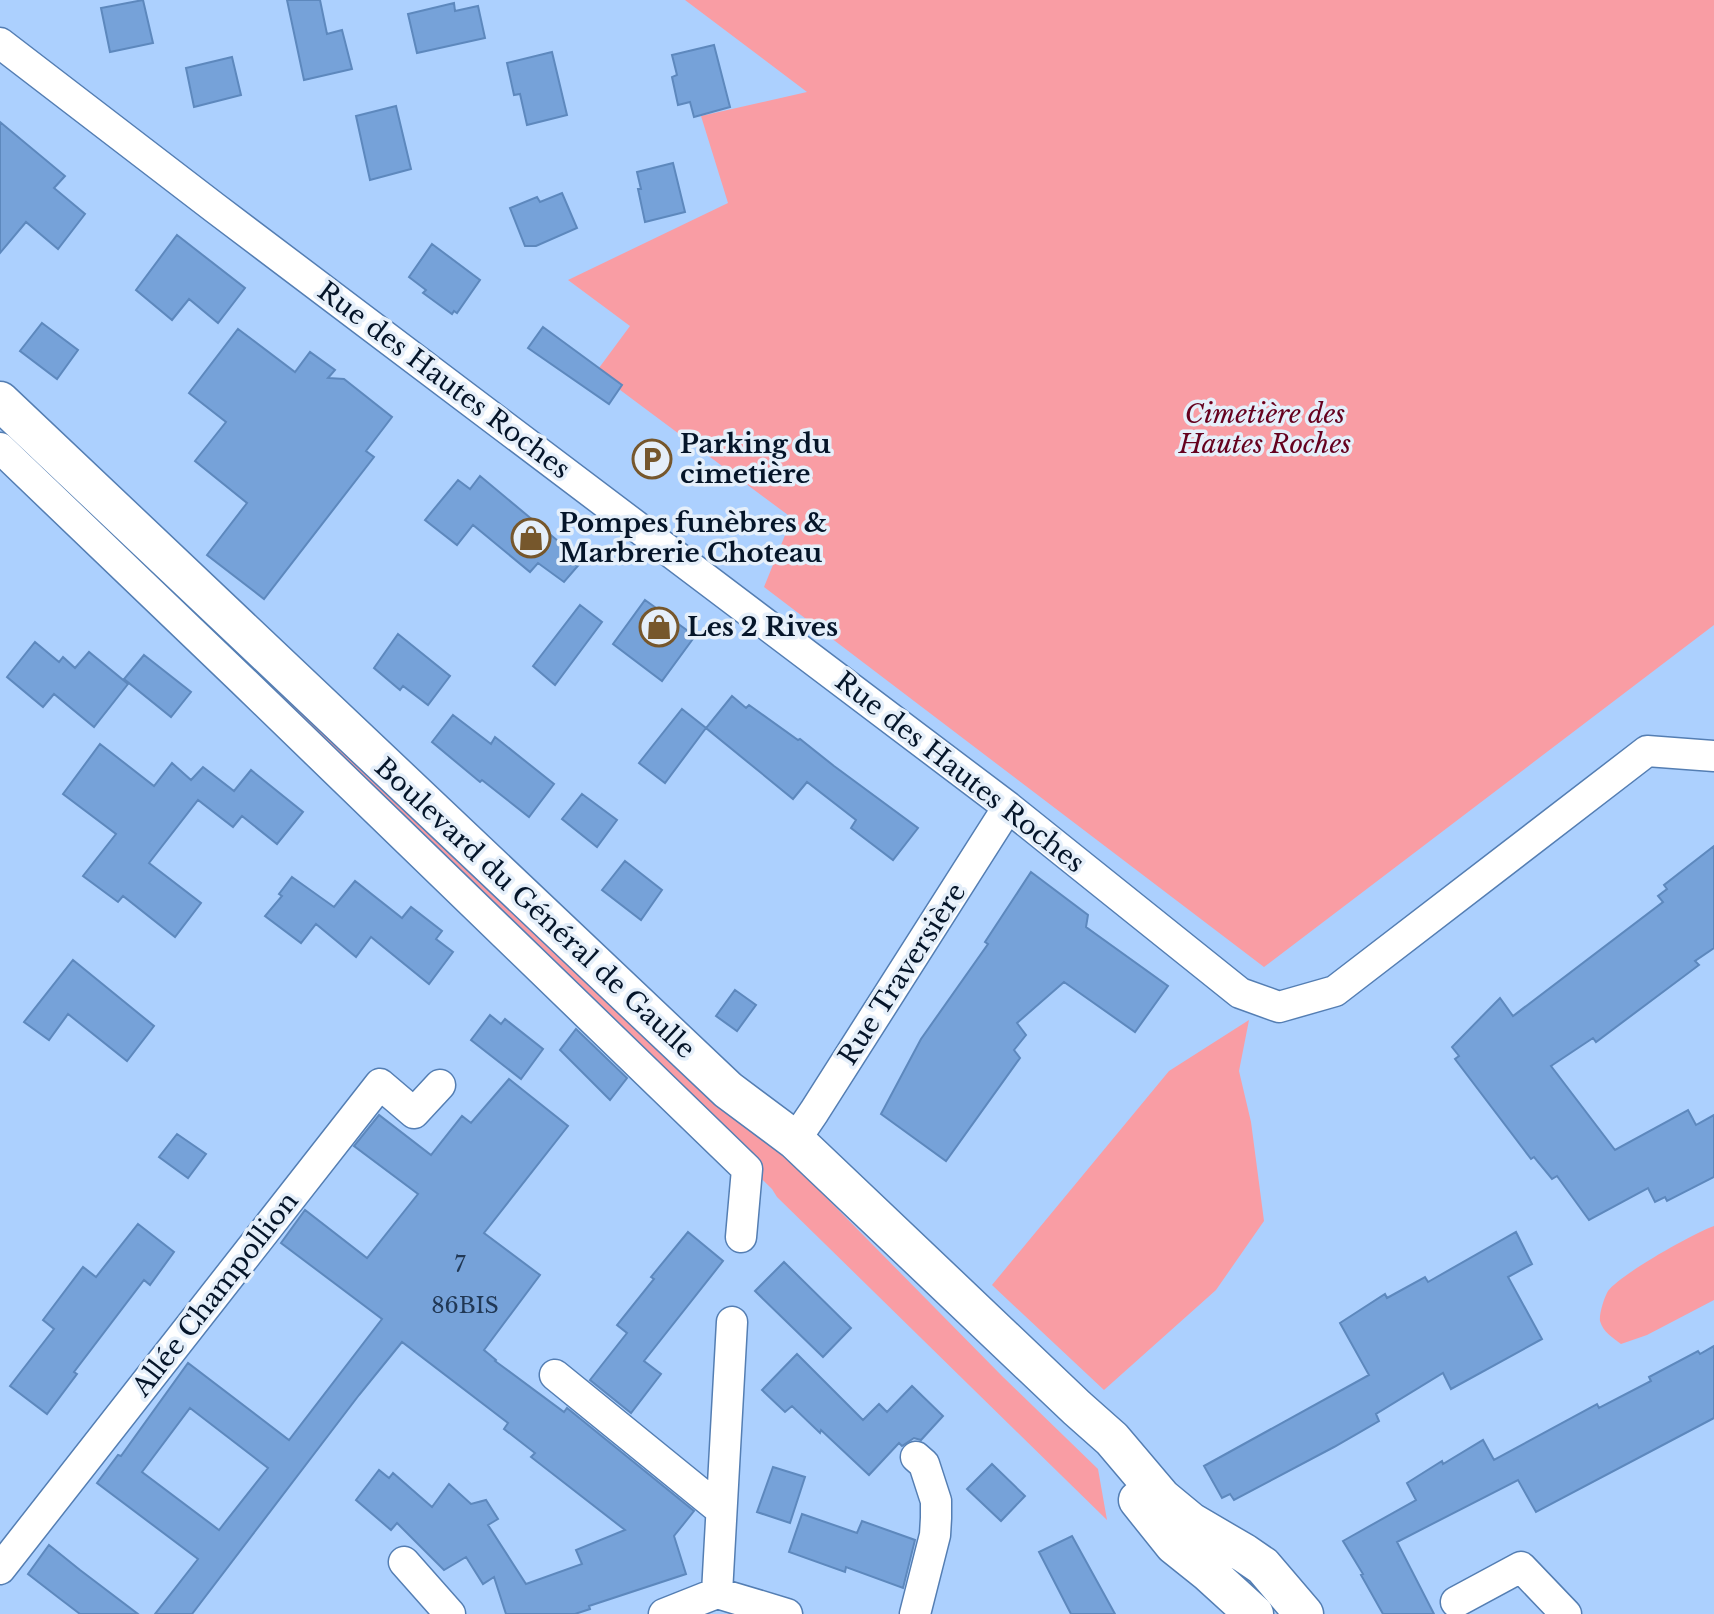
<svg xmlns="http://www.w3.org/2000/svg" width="1714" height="1614" viewBox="0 0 1714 1614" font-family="'Libre Baskerville',serif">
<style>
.green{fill:#f99da4}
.building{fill:#76a2d9;stroke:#5d88bd;stroke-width:2;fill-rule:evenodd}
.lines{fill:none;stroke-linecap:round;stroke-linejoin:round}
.minor-casing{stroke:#547eb3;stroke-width:33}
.tertiary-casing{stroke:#547eb3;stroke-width:41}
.minor{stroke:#fff;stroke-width:30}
.tertiary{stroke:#fff;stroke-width:38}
.labels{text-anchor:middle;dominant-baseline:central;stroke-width:7;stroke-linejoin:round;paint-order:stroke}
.number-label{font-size:22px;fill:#213855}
.street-label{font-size:26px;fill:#051529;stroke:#e5effa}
.park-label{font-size:26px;font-style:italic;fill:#65011e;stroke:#e5effa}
.poi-label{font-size:26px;font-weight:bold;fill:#051529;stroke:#e5effa;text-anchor:start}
</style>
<rect width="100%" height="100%" fill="#acd0fe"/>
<path class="green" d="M685,0h1029v625l-450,342 -500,-380 28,-69 -196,-146 34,-46 -62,-46 160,-77 -27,-87 106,-24z
M274,677l529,497 200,203 95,92 9,51 -330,-323 -5,-8 -514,-501 9,-10z
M1249,1020l-10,51 12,51 13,99 -48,69 -112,100 -112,-105 177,-214z
M1714,1226v74l-67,35 -26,9c-9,-7 -18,-12 -21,-23 -1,-7 4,-23 8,-30 13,-17 84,-57 106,-65z"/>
<path class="building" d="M143,0l10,43 -43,9 -9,-44z
M287,0h33l7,34 15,-4 10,39 -48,11z
M454,3l1,8 23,-5 7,32 -68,15 -9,-39z
M714,45l16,62 -36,10 -4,-15 -12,3 -6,-28 5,-2 -5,-20z
M552,52l15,63 -40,10 -7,-31 -6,1 -7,-32z
M232,57l9,38 -47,12 -8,-39z
M396,106l15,63 -41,11 -14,-64z
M0,122l65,54 -11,12 31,26 -27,35 -32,-27 -26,31z
M673,163l12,49 -40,10 -7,-33h3l-4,-17z
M562,193l15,35 -41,18h-11l-15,-38 27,-11 3,5z
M177,235l68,53 -27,35 -29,-24 -17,21 -36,-30z
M432,244l48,36 -23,33 -3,-2 -2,3 -29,-21 3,-3 -17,-13z
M42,323l36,27 -21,29 -37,-28z
M543,327l79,58 -13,19 -81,-56z
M238,329l57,43 15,-20 25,18 -7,8 16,1 48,38 -26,34 8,6 -110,142 -57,-44 40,-52 -52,-42 31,-39 -37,-29z
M480,476l102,85 -18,21 -26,-19 -8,9 -57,-47 -16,20 -32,-25 33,-40 12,9z
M645,600l50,36 -33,45 -49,-37z
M580,605l22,17 -47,63 -22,-19z
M398,634l52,42 -22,29 -25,-19 -3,4 -26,-22z
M35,642l24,20 4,-5 12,11 14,-16 39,32 -34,43 -40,-33 -11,13 -36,-30z
M144,655l47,37 -20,25 -47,-38z
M732,696l14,12 3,-3 49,35 2,-1 34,27 84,62 -25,32 -42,-32 5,-8 -49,-38 -14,17 -87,-71z
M682,709l24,19 -41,55 -26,-20z
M453,715l38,29 4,-7 59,47 -25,33 -47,-37 -2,2 -48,-40z
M100,744l54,42 18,-23 19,17 12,-13 31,24 17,-21 52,42 -26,32 -35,-28 -9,11 -35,-27 -49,63 52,40 -26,34 -52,-41 -5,6 -35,-26 33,-42 -53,-40z
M582,794l35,26 -20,27 -35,-28z
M1714,846v102l-19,13 4,4 -103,77 -3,-4 -42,28 64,84 73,-40 8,15 18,-10v62l-47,24 -2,-4 -10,5 -7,-14 -59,32 -32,-44 -5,3 -18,-22 -3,2 -76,-100 4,-3 -7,-9 48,-49 13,18 150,-114 -5,-6 9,-7 -3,-4z
M625,861l37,29 -21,30 -39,-30z
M1031,872l57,43 -2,12 82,59 -33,46 -71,-50 -47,41 9,12 -12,15 6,8 -74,103 -65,-47 40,-75 67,-95 -3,-2z
M292,877l42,30 21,-26 47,37 9,-11 31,24 -6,8 17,13 -24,32 -58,-47 -15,20 -40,-33 -15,19 -36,-27 17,-20 -3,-2z
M73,960l81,66 -27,35 -59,-47 -19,26 -25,-18z
M735,990l21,15 -19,26 -21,-15z
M490,1015l11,9 4,-5 38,30 -22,30 -50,-39z
M576,1029l51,49 -17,22 -50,-50z
M509,1079l59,47 -84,107 56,42 -56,75 12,10 -1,1 69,51 3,-4 127,103 -20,25 12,38 -97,32 1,3 -15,5h-69l-12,-37 -11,7 -17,-27 -22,13 -47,-47 -6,7 -35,-30 23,-30 10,8 4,-5 39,34 17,-23 22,20 15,-4 12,19 -10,6 38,59 56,-20 -6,-14 49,-20 -94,-73 4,-4 -31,-24 4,-6 -106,-81 -43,53 -167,219h-37l43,-55 -101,-76 21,-28 3,1 67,-93 101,77 93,-121 -101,-76 24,-33 62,48 51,-64 -64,-48 25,-31 52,40 31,-39 9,7zM190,1408l78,60 -49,62 -77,-58z
M177,1134l29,20 -18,24 -29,-21z
M138,1224l36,28 -24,33 -6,-5 -70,92 3,2 -30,40 -37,-28 44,-57 -11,-9 40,-53 13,10z
M688,1232l35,29 -79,100 17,13 -30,39 -41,-33 37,-47 -10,-8 37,-46 -3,-2z
M1516,1232l16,32 -24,13 34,62 -91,50 -8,-16 -67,41 3,7 -45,26 -100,53 -4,-6 -8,4 -18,-32 165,-91 -29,-52 45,-29 2,4 38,-21 3,5z
M784,1262l67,66 -28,29 -68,-66z
M1714,1346v72l-178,94 -18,-32 -121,62 37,72h-51l-22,-39 2,-1 -20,-33 73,-41 -9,-17 35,-22 1,3 40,-24 11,20 103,-56 2,4 52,-27 -2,-4 49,-26 2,3z
M797,1354l66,66 16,-16 8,8 25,-26 31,30 -22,24 -7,-2 -12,8 -3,-3 -30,32 -48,-45 -1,3 -28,-27 -7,6 -23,-22z
M992,1464l33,32 -24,25 -34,-32z
M773,1467l32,10 -15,46 -33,-11z
M802,1514l55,19 5,-12 53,19 -12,48 -57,-21 -1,5 -56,-20z
M1072,1536l43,78h-44l-32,-62z
M49,1545l31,25 58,44h-58l-21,-16 -31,-24z"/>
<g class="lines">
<g class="minor-casing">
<path id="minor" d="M0,43l215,165 793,599 232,186 39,14 56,-16 312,-240 67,5
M0,448l243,233 504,488 -6,68
M795,1140l19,-28 194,-305
M555,1375l166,135
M404,1562l46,52
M0,1569l380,-485 34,29 26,-28
M717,1593l15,-271
M1456,1602l65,-35 45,47
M664,1614l53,-21 70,21
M915,1614l20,-79 1,-17v-17l-12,-37 -8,-7"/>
</g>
<g class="tertiary-casing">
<path id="tertiary" d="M0,401l728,689 67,50 282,268 35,31 50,59 29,24 53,31 19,13 41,48
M1138,1500l36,45 35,28 45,41"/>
</g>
<use href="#minor" class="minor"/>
<use href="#tertiary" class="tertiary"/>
</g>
<defs>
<g id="parking-ring" transform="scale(2)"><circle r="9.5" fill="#e5effa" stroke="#76572c" stroke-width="1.5"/><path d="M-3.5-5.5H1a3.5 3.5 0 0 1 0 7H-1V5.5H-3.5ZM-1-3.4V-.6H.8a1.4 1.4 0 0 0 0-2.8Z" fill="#76572c"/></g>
<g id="shop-ring" transform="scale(2)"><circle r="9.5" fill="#e5effa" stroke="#76572c" stroke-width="1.5"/><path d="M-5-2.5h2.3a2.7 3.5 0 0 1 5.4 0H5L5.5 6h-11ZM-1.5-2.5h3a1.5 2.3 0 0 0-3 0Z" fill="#76572c"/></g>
</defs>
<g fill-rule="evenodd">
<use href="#parking-ring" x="652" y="459"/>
<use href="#shop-ring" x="531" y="538"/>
<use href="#shop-ring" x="659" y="627"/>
</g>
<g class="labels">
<g class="number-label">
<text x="460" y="1264">7</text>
<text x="465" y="1305">86BIS</text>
</g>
<g class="street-label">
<text transform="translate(444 380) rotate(37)">Rue des Hautes Roches</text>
<text transform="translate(960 772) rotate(38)">Rue des Hautes Roches</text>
<text transform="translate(535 908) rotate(43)">Boulevard du Général de Gaulle</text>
<text transform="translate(902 974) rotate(-57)">Rue Traversière</text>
<text transform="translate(215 1294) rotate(-52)">Allée Champollion</text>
</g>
<g class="park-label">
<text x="1265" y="414">Cimetière des<tspan x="1265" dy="30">Hautes Roches</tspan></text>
</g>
<g class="poi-label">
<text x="680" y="444">Parking du<tspan x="680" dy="30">cimetière</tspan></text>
<text x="559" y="523">Pompes funèbres &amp;<tspan x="559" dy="30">Marbrerie Choteau</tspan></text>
<text x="687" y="627">Les 2 Rives</text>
</g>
</g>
</svg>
